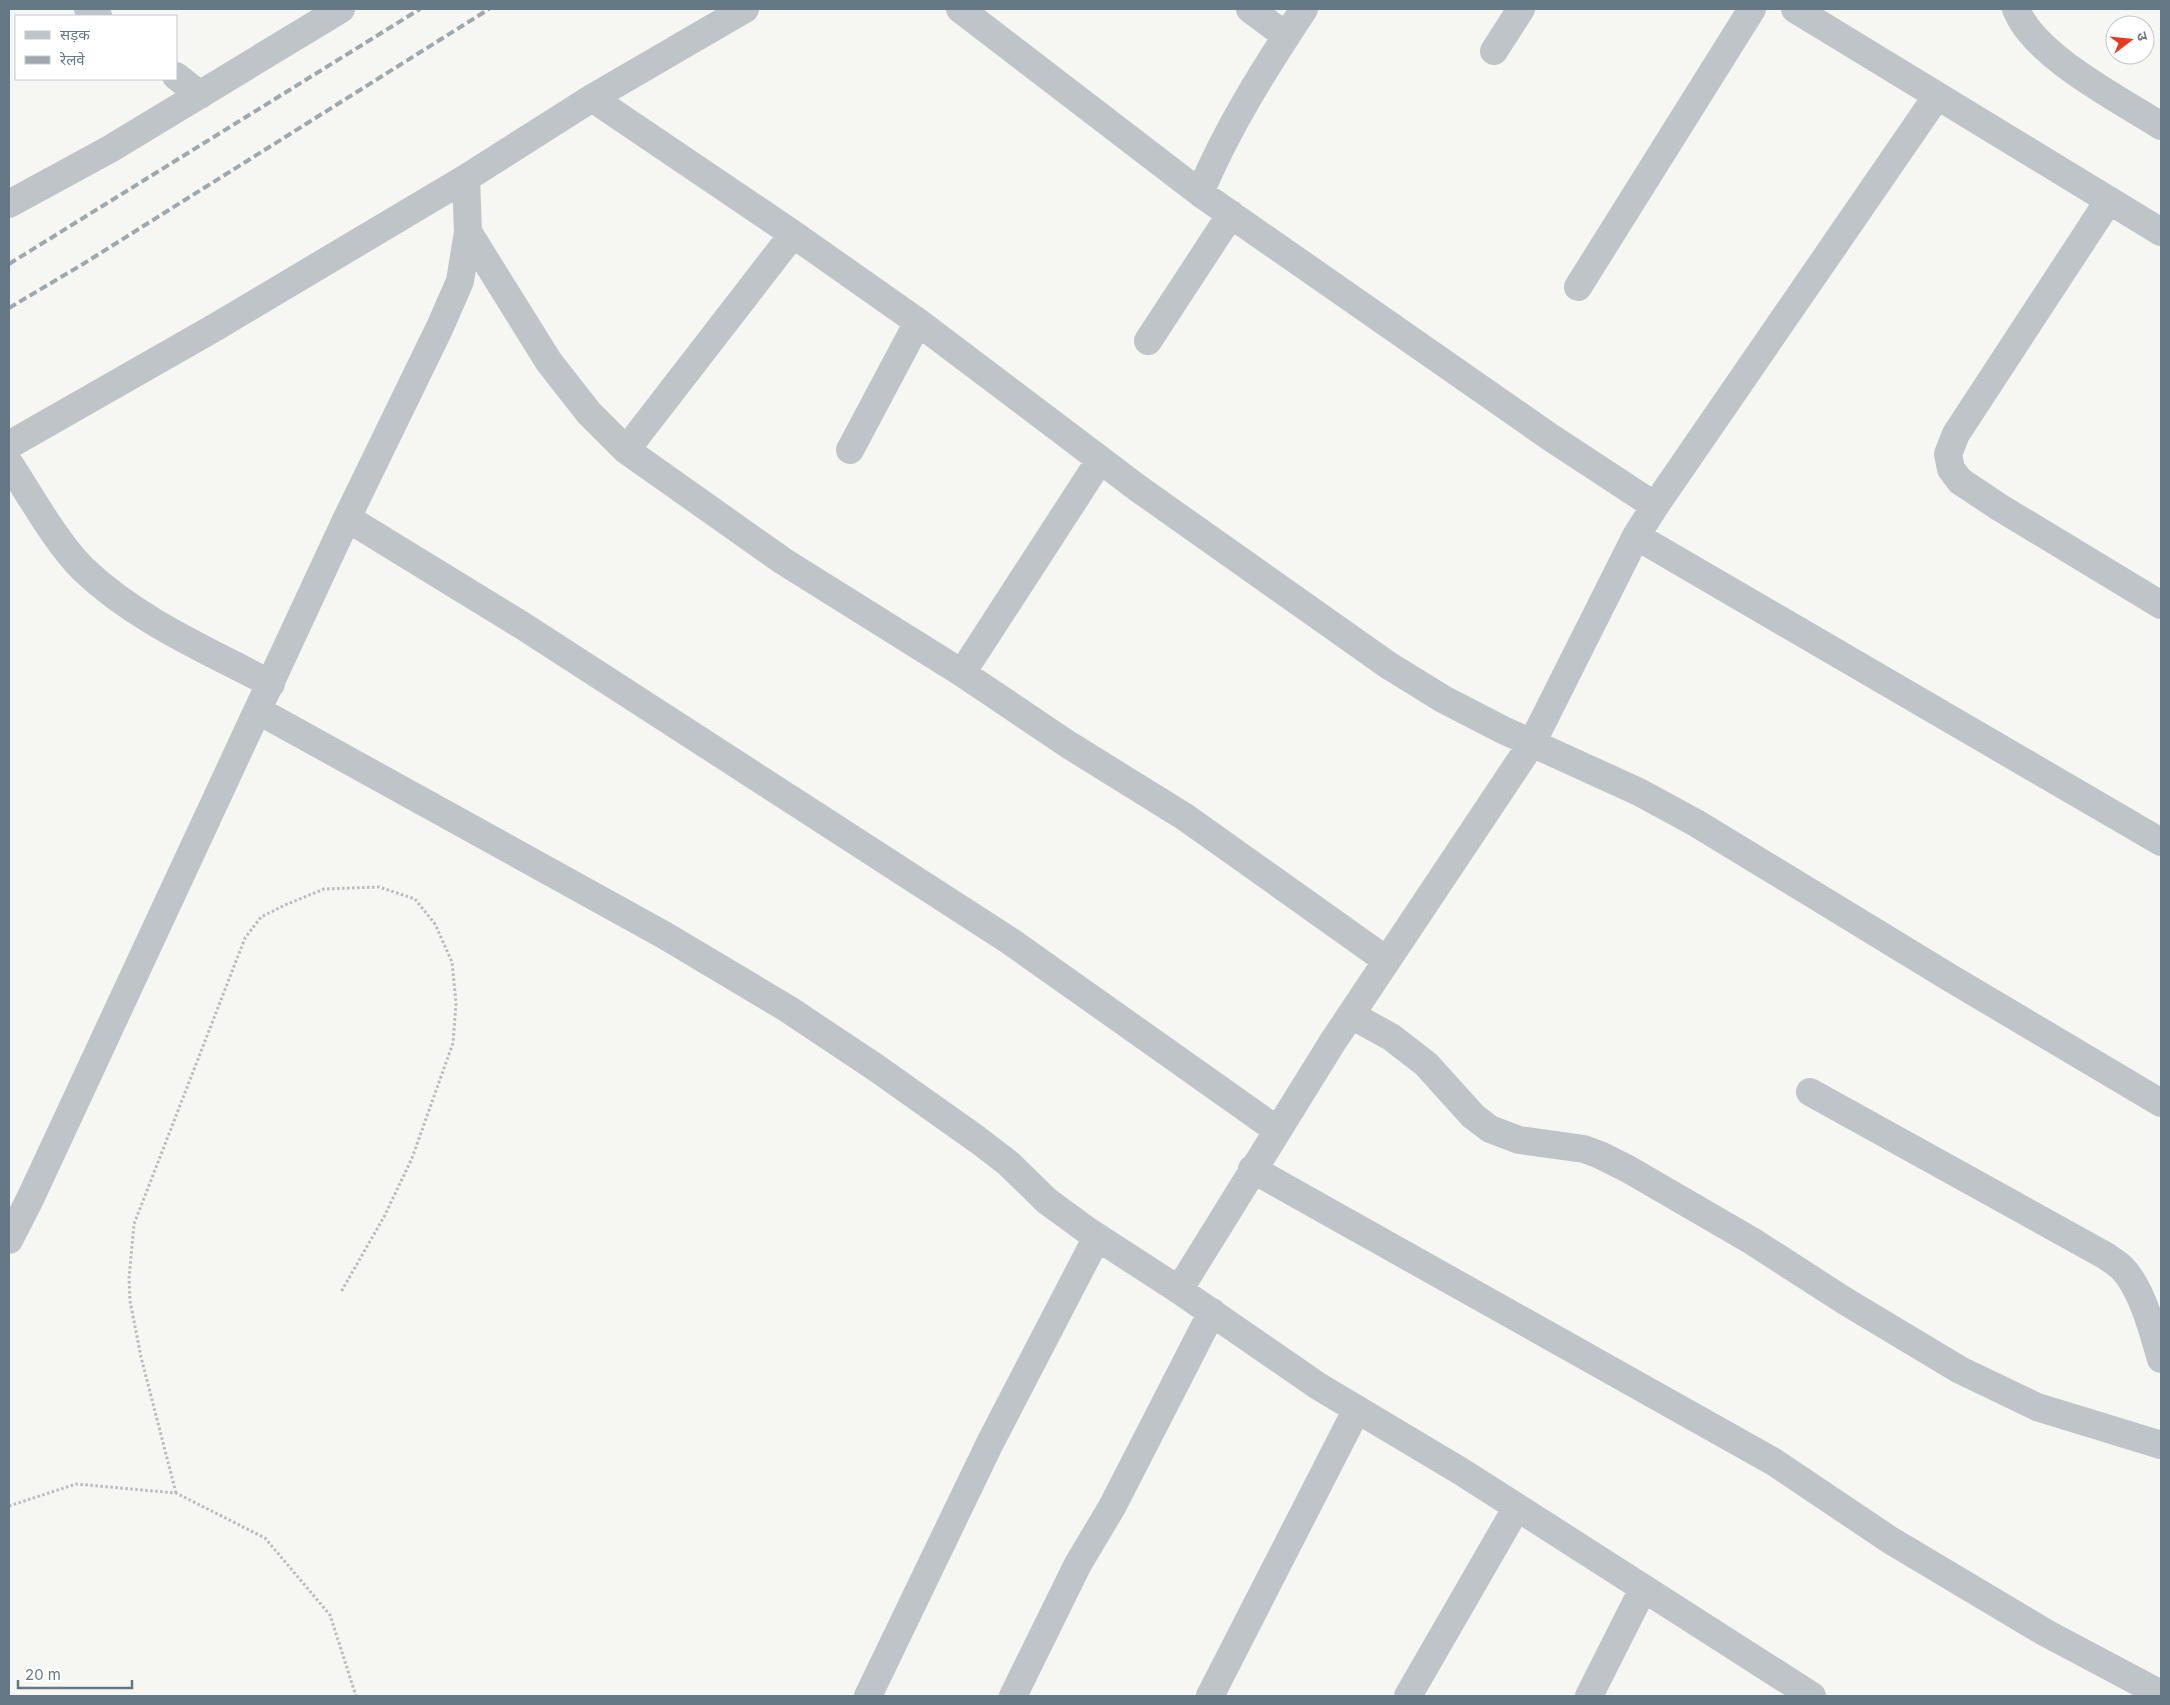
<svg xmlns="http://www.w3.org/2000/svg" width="2170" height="1705" viewBox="0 0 2170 1705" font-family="Inter,'Noto Sans Devanagari',sans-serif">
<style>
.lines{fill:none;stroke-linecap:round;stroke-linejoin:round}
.path{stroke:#b8bcbe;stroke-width:3;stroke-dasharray:2.5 2.5;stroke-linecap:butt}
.minor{stroke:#bec4c7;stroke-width:28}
.rail{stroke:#9fa8ad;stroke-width:4;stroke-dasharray:8 4;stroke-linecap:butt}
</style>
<rect width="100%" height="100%" fill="#f6f6f2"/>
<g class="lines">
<path class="path" d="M176,1493l-35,-136 -11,-56 -1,-23 5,-54 111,-286 16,-21 24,-12 39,-16 55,-2 36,12 20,25 17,38 4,41 -3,40 -41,115 -27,57 -44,77
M9,1506l67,-22 100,9 89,45 65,77 26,81"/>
<path class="minor" d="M88,9l10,7
M960,9l240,184 350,244 105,69
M1250,9l36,27
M1795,9l366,223
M2016,9c18,47 103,90 145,117
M1494,51l27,-42
M176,76l24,19
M592,98l201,136 125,88 221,167 249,176 55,34 60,31 136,62 57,31 256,156 209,124
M1200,193c27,-65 65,-125 104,-184
M2109,200l-153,234 -8,20 3,15 9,12 39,26 162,98
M9,204l101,-55 231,-140
M468,232l81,130 40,51 37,37 157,111 179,112 107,72 116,72 201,143
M1578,287l174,-278
M1148,341l83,-127
M9,445l205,-117 252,-150 126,-80 153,-89
M626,450l167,-216
M850,450l68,-128
M9,463c21,32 47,79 74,106 53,51 124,81 188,115
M347,518l176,108 487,315 267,189
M1636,536l525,306
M962,673l138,-213
M259,711l405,224 124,74 87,58 103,73 30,23 39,38 41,30 91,59 139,96 144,86 350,224
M1351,1015l40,22 35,27 47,52 17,13 29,11 65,9 16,6 28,14 124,72 93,60 115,69 77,37 124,38
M1810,1092l296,164c5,4 11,7 16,12 20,20 31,64 39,91
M1252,1169l522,293 116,78 156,93 115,61
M9,1240l21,-41 317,-681 93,-191 20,-46 8,-49 -2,-54
M1179,1290l153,-247 200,-300 104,-207 19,-30 282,-410
M868,1696l122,-253 107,-206
M1013,1696l65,-132 34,-57 100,-195
M1210,1696l147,-287
M1408,1696l109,-189
M1589,1696l54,-107"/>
<path class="rail" d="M9,264l411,-255
M9,308l74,-44 406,-255"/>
</g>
<rect width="2170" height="1705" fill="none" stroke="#647985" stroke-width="20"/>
<rect x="15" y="15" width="162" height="65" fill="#ffffff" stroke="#c1c9ce"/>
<rect x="25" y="31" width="25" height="8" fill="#bec4c7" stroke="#c1c9ce"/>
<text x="60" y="40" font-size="15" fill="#647985">सड़क</text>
<rect x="25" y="56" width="25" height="8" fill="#9fa8ad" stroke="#c1c9ce"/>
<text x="60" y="65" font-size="15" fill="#647985">रेलवे</text>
<g transform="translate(2130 40) rotate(74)"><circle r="24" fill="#ffffff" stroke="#c1c9ce"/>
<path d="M0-4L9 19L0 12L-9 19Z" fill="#e93a1f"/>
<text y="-8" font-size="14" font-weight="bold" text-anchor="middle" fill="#647985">उ</text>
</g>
<path d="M18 1680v8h114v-8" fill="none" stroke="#647985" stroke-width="2.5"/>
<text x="25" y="1680" font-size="15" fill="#647985" stroke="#ffffff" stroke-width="4" paint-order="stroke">20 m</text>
</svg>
